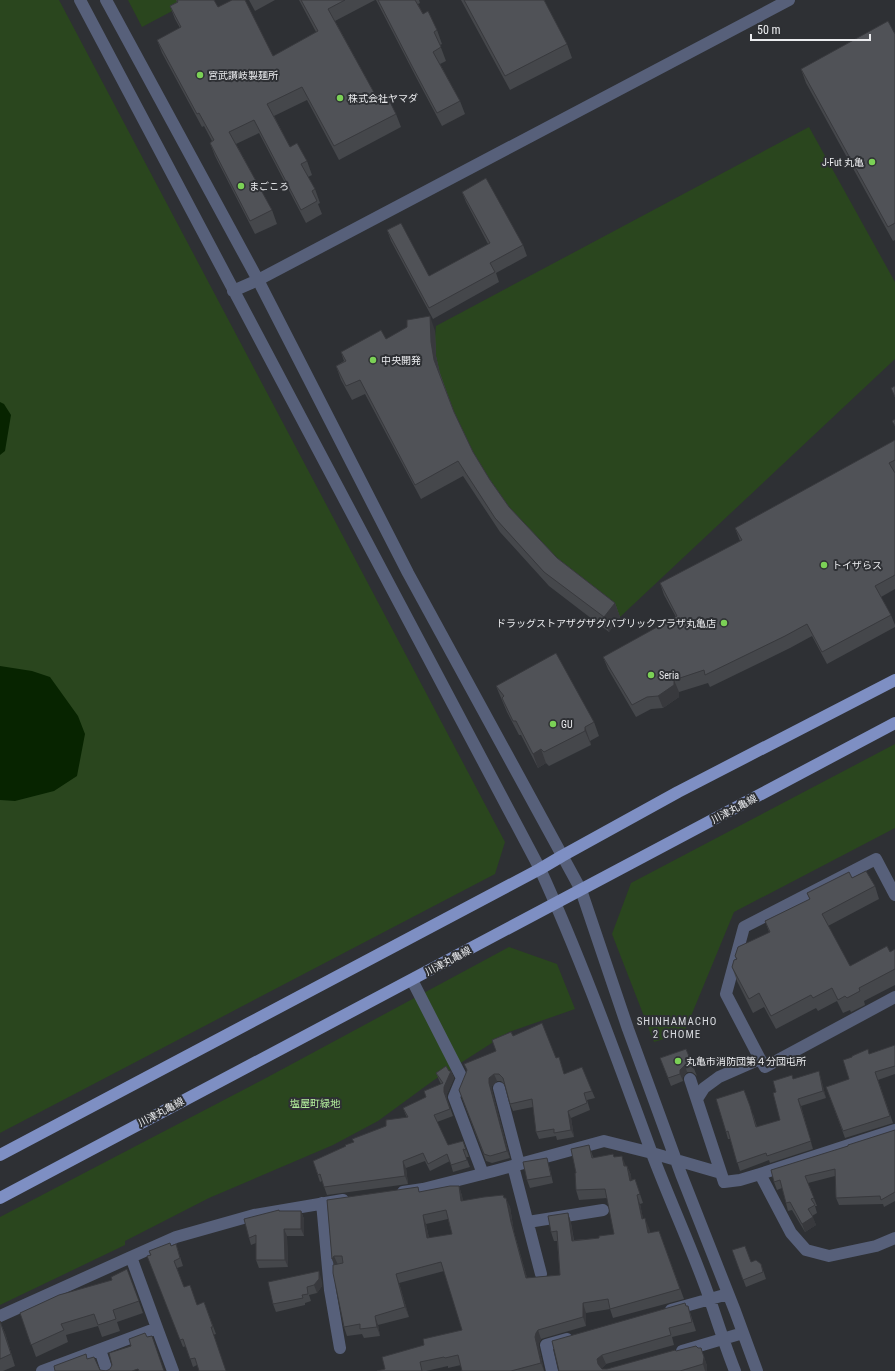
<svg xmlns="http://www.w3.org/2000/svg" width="895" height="1371" viewBox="0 0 895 1371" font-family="'Roboto Condensed','Noto Sans JP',sans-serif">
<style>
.green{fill:#2a461e}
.water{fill:#072400}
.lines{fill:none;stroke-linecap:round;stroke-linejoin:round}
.minor{stroke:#57607a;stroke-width:12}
.major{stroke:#7e8fc3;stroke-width:12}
.wall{fill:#45474b;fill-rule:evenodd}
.shaded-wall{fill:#38393d}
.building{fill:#505257;stroke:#38393d;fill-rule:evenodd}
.poi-dot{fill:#7bd156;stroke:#2e3034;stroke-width:1.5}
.labels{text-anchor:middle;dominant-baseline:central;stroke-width:4;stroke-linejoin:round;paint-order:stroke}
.poi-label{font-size:10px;fill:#ebecef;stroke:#2e3034;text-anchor:start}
.street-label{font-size:10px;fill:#ebecef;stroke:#2e3034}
.park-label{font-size:10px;fill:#b3ef9c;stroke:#2e3034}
.neighbourhood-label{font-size:11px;letter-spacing:1px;fill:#d6d8dd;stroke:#2e3034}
</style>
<rect width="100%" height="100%" fill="#2e3034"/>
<path class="green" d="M0,0h59l446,842 -10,32 -495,259z
M128,0h65l-51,27z
M809,127l86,155v77l-275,258 -57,-45 -68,-78 -36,-67 -19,-53 -4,-18 -1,-18 1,-12z
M895,744v84l-161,84 -50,121 -30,9 -42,-108 19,-51z
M509,947l48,17 18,45 -66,23 -75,48 -56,41 -45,24 -124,53 -84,43v4l-125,60v-88l266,-139z"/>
<path class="water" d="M0,402l4,2 7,11 -6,36 -5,4z
M0,666l32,5 18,6 28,39 7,18 -8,42 -23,15 -39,10 -15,-1z"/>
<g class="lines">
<path class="minor" d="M80,0l460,869c42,92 76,187 111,282 18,48 40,95 57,143 9,26 17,52 27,77
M106,0l152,280 150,293 173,317 47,139 53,145 54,137 22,60
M233,291l25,-11 531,-280
M412,980l50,98 -8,19 29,77
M760,1059l-34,-65 18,-67 132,-68 19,36
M690,1079l34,103 16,-2 20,-6 135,-44
M499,1088l20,76
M697,1099l7,-11 15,-11 41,-18 5,8 130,-70
M513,1166l28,108
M760,1174l31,59 15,17 23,6 47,-10 19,-8
M403,1192l20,-3 71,-18 110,-30 48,12 69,20
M322,1203l8,87 10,58
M528,1222l75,-12
M131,1257l45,-20 78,-22 89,-15
M671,1310l57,-16
M0,1316l131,-59 26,71
M100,1350l7,21
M682,1351l61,-18
M42,1371l115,-43 16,43
M552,1371l-6,-26 21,-6"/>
<path class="major" d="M0,1155l540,-286 22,-13 116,-64 217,-112
M0,1198l895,-475"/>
</g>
<path class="wall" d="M176,0l42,7 55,49 43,-24 -17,-32h76l-40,21 42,77 19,16 5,13 -62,33 -32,-60 -33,16 16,31 17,14 5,14 -4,2 7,12 5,14 -2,1 4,10 -16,9 -47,-90 -23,11 36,66 5,14 -22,10 -40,-78 -5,-13 2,-2 -8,-15 -2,1 -40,-74 -5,-13 23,-12 -5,-9 -5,-13 7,-4z
M249,0h26l-20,11z
M376,0h43l1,3 -2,1 5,10 14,16 5,14 -2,1 6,16 -6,3 20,37 5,13 -23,12 -25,-47z
M461,0h83l23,44 5,14 -62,32z
M895,34v206l-2,1 -87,-158 -5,-14z
M462,192l61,53 4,11 -31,17 3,9 -66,37 -42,-78 -4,-11 42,46 59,-32 -22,-42z
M435,331l1,25 4,17 14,39 19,40 17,28 19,27 48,51 58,45 5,14 -11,15 -60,-46 -49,-54 -37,-56 -42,23 -56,-105 -13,6 -11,-20 -5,-14 8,-5 -3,-9 45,-13z
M895,440v149l-14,8 10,18 4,10v2l-68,37 -15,-28 -22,12 -80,39 -2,-4 -29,9v5l-16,11 -12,1 -15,8 -28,-48 -5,-12 73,-40 -12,-22 -4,-12 80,-42 -5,-13z
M496,686l98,36 5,14 -9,5 1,4 -42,21 -3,-3 -8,5 -17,-33h-2l-12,-23z
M852,878l23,8 4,13 -51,27 22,40 40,-14 5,-3v36l-31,16 1,4 -14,7 -1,-2 -7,3 -6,-12 -19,10 -2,-3 -40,21 -12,-22 -11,6 -16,-32 -5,-14 4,-8 -1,-3 34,-24 -4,-11 45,-21 -3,-7z
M513,1036l43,22 3,-1 5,17 28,17 3,7 -8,2 3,10 -19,8 3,19 -17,3 -1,-4 -17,3 -3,-7 -3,-25 -20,4 -3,-7 -5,-19 -4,-4h-4l-5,5v4l18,68 -18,5 -6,-2 -27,-71 37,-39z
M895,1045v29l-17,6 15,43 -48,15 -19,-51 23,-8 20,-25z
M686,1049l11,27 -5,-4h-5l-4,5v4l-12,5 -11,-28z
M449,1071h2l3,7 -7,16v5l6,17 -16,6 11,23 15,-4 6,16h-3l4,10 -17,5 -3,-11 -20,10 -5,-10 -19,7 2,16 -81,11 -5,-14 -2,1 -7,-21 33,-15 7,-4 54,-24 -4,-10 23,-11 15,-13 -2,-4 -3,-7z
M793,1079h28l5,19 -25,8 12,43 -43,14 -1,-3 -29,11 -10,-32h-2l-2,-7 27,-18 4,13 23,-7 -4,-28z
M895,1130v71l-11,6 -1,-3 -44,1 -3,-7 -1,-22 -27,7 9,23h-2l2,7 -5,3 4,9 -11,7 -13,-22 -4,1 -2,-8 -4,-15 -5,2 -3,-8 74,-36z
M589,1145l4,12h21l12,9h1l4,9v5l4,-1 8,24 -3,1 3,15 6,9 1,5 9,-2 25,68 -71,19 -3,-9 -24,4v13l-45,13 -2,4v4l5,24h-82l-1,-6 -13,3v-2l-22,5h-49l8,-2 39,-24 38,-15 -18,-59 -45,12 10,34 -31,8 2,11 -16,2 -2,-4 -15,2 -3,-9 -10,-62 -2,-6 -5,-59 93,-8 39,-6 3,10 1,5 40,-6 7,12 4,25 13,46 33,-3 -3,-34h-3l-3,-9 17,-19 3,10 3,17 25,-2 15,-4 -7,-36 -28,2 -3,-10v-17zM448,1219l4,15 -23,4 -3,-14z
M549,1165l4,18 -23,5 -3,-8z
M279,1211h22l3,8v17h-17l1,31 -29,1 -3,-8v-17l-5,2 -2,-7z
M176,1244l7,22 -6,2 7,19 13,18 7,-3 12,32 -3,1 -16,30 -4,2 -7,-21 -3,1 -33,-84v-8l-1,-4 22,-5z
M732,1250l19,12 10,2 5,15 -20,8z
M127,1269l16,44 -26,9 3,9 -18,6 -4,-11 -32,9 2,7 -32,15 -16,-44 92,-33z
M321,1278l1,8 -5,7 -8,2 2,6 -6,2v2l-29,7 -3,-8z
M686,1306h2l8,25 -24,6 2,8 -68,19 -4,4v1h5l69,-18 25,-3 6,18v5h-148z
M0,1322l5,11 10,33 -12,5h-3z"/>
<path class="shaded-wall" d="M430,316l5,15 1,25 4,18 -6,-14 -3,-18z
M615,603l5,14 -11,15 -5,-15z
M674,680l5,12v5l-16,11 -5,-12z
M585,727l5,14 1,4 -6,-14z
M541,749l5,14 -8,5 -5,-14z
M685,1065l2,7 -4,5v4l-3,-7v-4z
M451,1071l3,7 -7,16v5l-3,-7v-5z
M819,1071l2,8 5,19 -3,-7z
M494,1074l3,7 -5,5v4l18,68 -3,-7 -18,-68v-5z
M798,1099l3,7 12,43 -2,-8z
M568,1111l3,7 3,19 -3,-7z
M622,1156l4,10 1,10 -3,-10z
M403,1161l3,7 2,16 -3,-8z
M627,1166l4,9 2,15 -3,-9z
M459,1186l3,10 3,15 -4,-10z
M637,1195l3,9 5,24 -3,-9z
M506,1198l4,9 4,25 16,56 -4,-10 -15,-56z
M301,1211l3,8v17l-3,-7z
M568,1213l3,10 4,27 -3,-9z
M423,1215l3,9 5,24 -4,-10z
M813,1217l3,8 -11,7 -3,-8z
M645,1218l4,10 2,14 -3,-9z
M284,1229l3,7 1,31 -3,-7z
M334,1256l4,9 -2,4 -4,-10z
M319,1271l2,7 1,8 -5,7 -3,-8z
M396,1274l3,9 10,34 -4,-10z
M583,1303l3,10v13l-3,-9z
M375,1316l3,9 2,11 -3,-9z
M0,1321l5,12 10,33z
M538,1330l3,9 -2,4v4l5,24 -3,-8 -6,-26 1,-4z
M701,1348l6,18v5h-2l-2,-7z
M602,1355l4,9 -5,5 -3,-5 -1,-5z"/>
<path class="building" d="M177,0h37l4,7 14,-7h13l28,56 45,-25 -17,-31h44l-17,9 49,89 9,-4 10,20 -62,32 -32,-59 -35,17 23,43 7,-4 10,18 -6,3 14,25 -3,2 5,10 -16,9 -47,-90 -25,12 43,78 -22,11 -40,-78 4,-3 -15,-27 -2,1 -40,-74 24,-13 -11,-21 8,-4z
M378,0h37l8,14 5,-3 9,19 -3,2 7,15 -8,5 27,49 -23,12 -25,-47z
M464,0h80l23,44 -62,32z
M888,21l7,13v189l-7,4 -87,-158z
M486,178l37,67 -33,18 5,9 -66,36 -42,-78 14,-7 28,53 61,-33 -28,-51z
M430,316l1,26 3,18 20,52 19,40 17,28 19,27 48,51 58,45 -11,14 -60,-45 -49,-54 -37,-57 -43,24 -55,-105 -14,6 -10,-20 10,-5 -5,-9 40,-22 5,9 21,-12v-7z
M895,386v11l-4,-9z
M895,419v7l-3,-5z
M895,440v20l-6,3 6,10v102l-20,11 16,29 -69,37 -15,-28 -22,12 -80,39 -1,-5 -30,10v5l-16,11 -11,1 -15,8 -29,-48 74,-41 -17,-33 82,-43 -7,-12z
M556,653l38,69 -9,5v4l-41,21 -3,-3 -8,5 -17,-33h-3l-11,-23 2,-2 -8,-10z
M866,871l9,15 -53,28 28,52 37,-20 3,6 5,-3v20l-36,19 1,3 -13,7 -2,-2 -7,4 -6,-12 -19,10 -2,-3 -40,21 -12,-23 -10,6 -17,-32 2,-7 3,-1 -2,-3 3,-9 32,-15 -5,-11 45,-22 -3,-6 42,-21 3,6z
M542,1023l14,35 3,-1 5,17 18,-7 10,24 -8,2 3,10 -19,8 3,19 -17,3v-4l-18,3 -4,-33 -22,5 -7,-26 -4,-4h-5l-5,4v5l18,68 -17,5 -6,-2 -25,-64 7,-17 1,-3 -3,-6 32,-13 -4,-11 19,-8 2,4z
M895,1045v21l-20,6 15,44 -47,15 -17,-44 23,-8 -6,-19 9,-3v-1l16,-7 1,5z
M686,1049l8,20 -5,-5 -4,1 -5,5v4l-12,4 -8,-20z
M446,1066l3,5h2l-7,16v5l6,17 -16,6 14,30 15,-4 3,9 -3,-1 4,11 -16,5 -4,-11 -19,10 -5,-11 -20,8 2,15 -81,11 -4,-13 -2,1 -5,-14 33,-15 -1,-1 9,-3 -2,-3 34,-13v-6l22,-3 -5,-9 23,-11 -2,-6 19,-8 -7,-10z
M819,1071l4,20 -25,8 13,42 -44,15 -1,-3 -29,10 -9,-32 -2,1 -10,-33 28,-9 6,16 6,21 24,-7 -7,-27 3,-1 -3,-11 19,-6 1,4z
M895,1130v62l-14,8 -1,-4 -44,2 -1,-29 -30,7 9,22 -3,1 4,6 -7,4 5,8 -11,7 -12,-22 -4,1 -6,-23 -6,2 -3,-12 77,-24v-1z
M589,1145l3,13 21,-4 1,3 8,-1 2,10h3l3,15 5,-2 5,15 -3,1 5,24 3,-1 3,15 11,-2 21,58 -70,20 -2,-10 -25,4v14l-45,13 -2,3 -1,4 6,26 -30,8h-49l-4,-16 -13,3 -1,-1 -24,5 2,9h-45l8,-2 -3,-12 42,-12 -1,-6 39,-9 -21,-68 -45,12 9,33 -30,9 2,11 -17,2v-5l-16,3 -11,-54v-8l10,-2 -1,-7h-8l-2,3 -5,-59 91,-13 1,5 31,-6h9l2,15 23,-4 19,-2 1,3h2l5,24 15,56 34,-3 -3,-44 -6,1 -3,-16 20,-3 4,28 27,-3v-2l15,-2 -9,-45 -29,1 -1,-17h1l-5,-24zM446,1210l6,24 -25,4 -4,-23z
M547,1158l4,18 -24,4 -4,-18z
M279,1210v1h22v18h-17l1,31h-29v-25l-7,3 -5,-19z
M170,1243l1,3 5,-2 4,14 -6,3 10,26 6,-2 7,20 7,-3 9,25h-2l15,44h-27l-4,-13 -5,1 -7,-20 -3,1 -33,-84 4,-1 -2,-4z
M745,1246l6,16 5,-2 5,4 2,8 -20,8 -11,-30z
M127,1269l12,32 -26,9 3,9 -18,6 -4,-11 -33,10 3,6 -33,15 -11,-32 39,-18 53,-15 -1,-3z
M319,1271v8l-5,6 -7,2 1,7 -6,1 1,3 -30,6 -5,-22z
M685,1303l1,3h2l4,16 -23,6 2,7 -69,20 -5,4 1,5 4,5h5l68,-19 1,1 20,-5 2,2h3l3,9 -1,7 -23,7h-121l-7,-30z
M0,1322v-1l11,33 -11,5z
M145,1333l2,4 5,-1 12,35h-25l-1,-2 -6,2h-77l-1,-5 32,-12 1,5 7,-2 6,13 6,1 4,-2 2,-4 -3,-12 22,-7 -2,-7z"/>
<g class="poi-dot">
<circle cx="200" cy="75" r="4"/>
<circle cx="340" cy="98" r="4"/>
<circle cx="872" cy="162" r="4"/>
<circle cx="241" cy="186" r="4"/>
<circle cx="373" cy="360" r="4"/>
<circle cx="824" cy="565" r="4"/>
<circle cx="724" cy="623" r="4"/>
<circle cx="651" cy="675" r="4"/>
<circle cx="553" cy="724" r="4"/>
<circle cx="678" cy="1061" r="4"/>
</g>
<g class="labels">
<g class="poi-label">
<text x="208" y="75">宮武讃岐製麺所</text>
<text x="348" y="98">株式会社ヤマダ</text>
<text x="864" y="162" text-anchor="end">J-Fut 丸亀</text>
<text x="249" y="186">まごころ</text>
<text x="381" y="360">中央開発</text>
<text x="832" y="565">トイザらス</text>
<text x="716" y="623" text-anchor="end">ドラッグストアザグザグパブリックプラザ丸亀店</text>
<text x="659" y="675">Seria</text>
<text x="561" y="724">GU</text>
<text x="686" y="1061">丸亀市消防団第４分団屯所</text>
</g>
<g class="street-label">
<text transform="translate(734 809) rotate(-28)">川津丸亀線</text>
<text transform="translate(448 961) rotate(-28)">川津丸亀線</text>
<text transform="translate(161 1112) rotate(-28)">川津丸亀線</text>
</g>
<g class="park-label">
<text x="315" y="1103">塩屋町緑地</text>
</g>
<g class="neighbourhood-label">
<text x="677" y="1021">SHINHAMACHO<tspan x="677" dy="13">2 CHOME</tspan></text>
</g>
</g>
<path d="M751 34v6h119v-6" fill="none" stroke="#ebecef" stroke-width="2"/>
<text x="757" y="34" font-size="12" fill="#ebecef" stroke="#2e3034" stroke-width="3" paint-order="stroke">50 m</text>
</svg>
